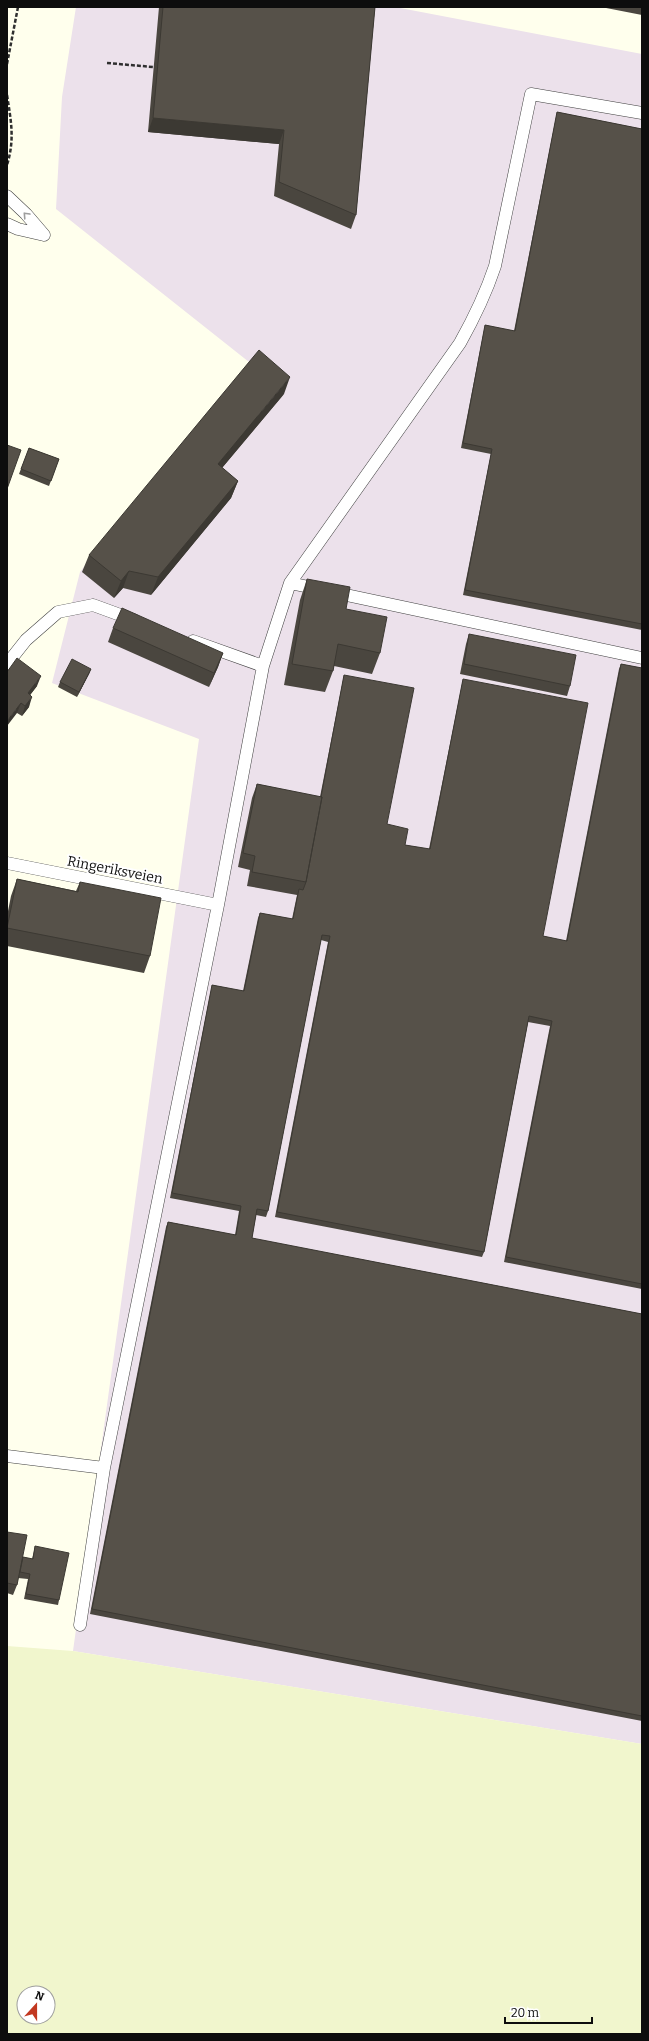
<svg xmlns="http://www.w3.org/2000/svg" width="649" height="2041" viewBox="0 0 649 2041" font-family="Bitter,serif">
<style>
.industrial{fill:#ece1eb}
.farmland{fill:#f1f6cd;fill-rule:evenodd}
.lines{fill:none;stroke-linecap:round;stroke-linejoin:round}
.lane-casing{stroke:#404040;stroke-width:13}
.path{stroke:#2f2f2f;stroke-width:2.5;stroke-dasharray:4 2;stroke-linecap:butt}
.lane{stroke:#fff;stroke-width:12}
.wall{fill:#4a463f}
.shaded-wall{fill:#3c3933}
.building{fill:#565149;stroke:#3c3933}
.oneway{stroke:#9e9e9e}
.labels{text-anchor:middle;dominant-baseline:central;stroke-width:4;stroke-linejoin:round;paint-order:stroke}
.street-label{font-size:14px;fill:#0d0d0d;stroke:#fff}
</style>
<rect width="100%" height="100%" fill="#ffffed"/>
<path class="industrial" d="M76,7h319l247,47v1690l-569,-93 126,-912 -147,-56 28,-111 57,-75 112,-135 -193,-153 6,-112z"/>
<path class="farmland" d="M7,1646l66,5 569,93v290h-635zM24,1993h24v24h-24z"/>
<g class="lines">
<g class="lane-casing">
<path id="lane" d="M7,196l19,18 18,21
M7,224l11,5 26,6
M290,583l352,75
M193,641l70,25
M7,664l19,-24 32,-28 35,-7 41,15
M7,863l211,42
M7,1456l97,12
M80,1625l24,-157 114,-563 45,-239 27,-83 170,-240c14,-25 26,-50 35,-77l36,-172 111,19"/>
</g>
<path class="path" d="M107,63l46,4
M7,64l11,-57
M7,95c4,26 8,44 0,70"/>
<use href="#lane" class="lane"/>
</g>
<path class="wall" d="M159,7h216l-19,208 -5,14 -77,-33 5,-52 -131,-12z
M601,7h41v8z
M557,112l85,17v501l-179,-35 28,-141 -30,-6 23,-118 1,-5 29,6 42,-214z
M284,394l-62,74 16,13 -7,17 -80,97 -28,-7 -9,10 -32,-26 7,-17z
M29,448l30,11 -10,27 -30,-12z
M307,579l39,30 34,44 -8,21 -38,-8 -1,5 -8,21 -41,-7 16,-85z
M113,628l110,25 -5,14 -9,20 -101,-45z
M469,634l101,52 -3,10 -107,-22 6,-30z
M621,664l21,4v621l-138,-27 46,-236 -22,-4 -44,230 -2,5 -207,-40 53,-275 -7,-2 -53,271 -2,6 -10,-2 -4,23 390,76v407l-552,-107 76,-387 2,-5 67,13 4,-24 -69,-13 41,-208 1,-5 31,6 15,-73 2,-5 32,6 5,-24 -50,-9 3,-16 -12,-3 14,-69 5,-14 63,13 23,-117 1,-5 43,149 18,21 24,4 34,-170 80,257 23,5 53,-272z
M91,669l-2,5 -12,23 -19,-10 2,-5z
M7,672l30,14 -7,9 -1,12 -7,9 -5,-3z
M17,879l59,12 4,-9 70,74 -6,17 -137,-27v-30l4,-20z
M7,1532l16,25 9,2 2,-8 1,-5 24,54 -1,5 -34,-6 4,-20 -10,-1 -1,7 -4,10 -6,-2z"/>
<path class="shaded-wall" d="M153,118l131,12 -5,14 -131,-12z
M290,377l-6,17 -73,87 7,-17z
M238,481l-7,17 -80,97 7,-18z
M129,571l-6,17 -9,10 7,-17z
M223,653l-5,14 -9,20 5,-14z
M91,669l-2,5 -12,23 2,-5z
M41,676l-4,10 -13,17 4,-10z
M32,697l-3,10 -7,9 3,-10z
M21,703l-4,10 -10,13v-5z"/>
<path class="building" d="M163,7h212l-19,208 -77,-33 5,-52 -131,-12z
M557,112l85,17v495l-177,-34 27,-141 -29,-6 22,-118 30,6z
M259,350l31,27 -72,87 20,17 -80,96 -29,-6 -8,10 -32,-26z
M7,445l14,5 -14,39z
M29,448l30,11 -8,22 -30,-12z
M307,579l43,8 -4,22 41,8 -7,36 -42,-9 -5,27 -41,-7z
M122,608l101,45 -9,20 -101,-45z
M469,634l107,21 -6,31 -106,-22z
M17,658l24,18 -13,17 4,4 -7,9 -4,-3 -14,18v-49z
M72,659l19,10 -12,23 -19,-10z
M621,664l21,4v616l-136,-27 46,-236 -23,-5 -45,236 -207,-40 53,-276 -8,-1 -54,276 -11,-2 -5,29 390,76v402l-550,-107 76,-387 68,13 5,-29 -69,-13 40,-208 32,6 16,-78 33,6 6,-30 4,1 3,-8 16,-85h-1l23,-122 70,13 -27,136 21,5 -3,16 25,4 33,-170 125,24 -45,233 24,5z
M257,784l65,13 -16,85 -54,-10 3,-16 -12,-3z
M17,879l61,13 2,-10 81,16 -11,58 -143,-28z
M7,1532l20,3 -10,50 -10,-2z
M35,1546l34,7 -10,47 -33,-6 4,-20 -10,-2 3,-15 10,2z"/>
<defs><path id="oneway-chevron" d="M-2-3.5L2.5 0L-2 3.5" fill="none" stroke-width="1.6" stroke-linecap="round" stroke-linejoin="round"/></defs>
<use class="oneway" href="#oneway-chevron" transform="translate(26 215) rotate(-133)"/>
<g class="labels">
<g class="street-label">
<text transform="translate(115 870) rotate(11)">Ringeriksveien</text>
</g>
</g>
<rect width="649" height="2041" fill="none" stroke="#0d0d0d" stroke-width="16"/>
<g transform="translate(36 2005) rotate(21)"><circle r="19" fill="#ffffff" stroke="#9e9e9e"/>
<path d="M0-3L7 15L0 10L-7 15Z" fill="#c23820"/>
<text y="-6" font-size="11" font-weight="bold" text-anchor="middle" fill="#0d0d0d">N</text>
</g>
<path d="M505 2017v6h87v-6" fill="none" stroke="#0d0d0d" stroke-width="2"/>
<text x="511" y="2017" font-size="12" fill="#0d0d0d" stroke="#ffffff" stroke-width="3" paint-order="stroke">20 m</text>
</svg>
